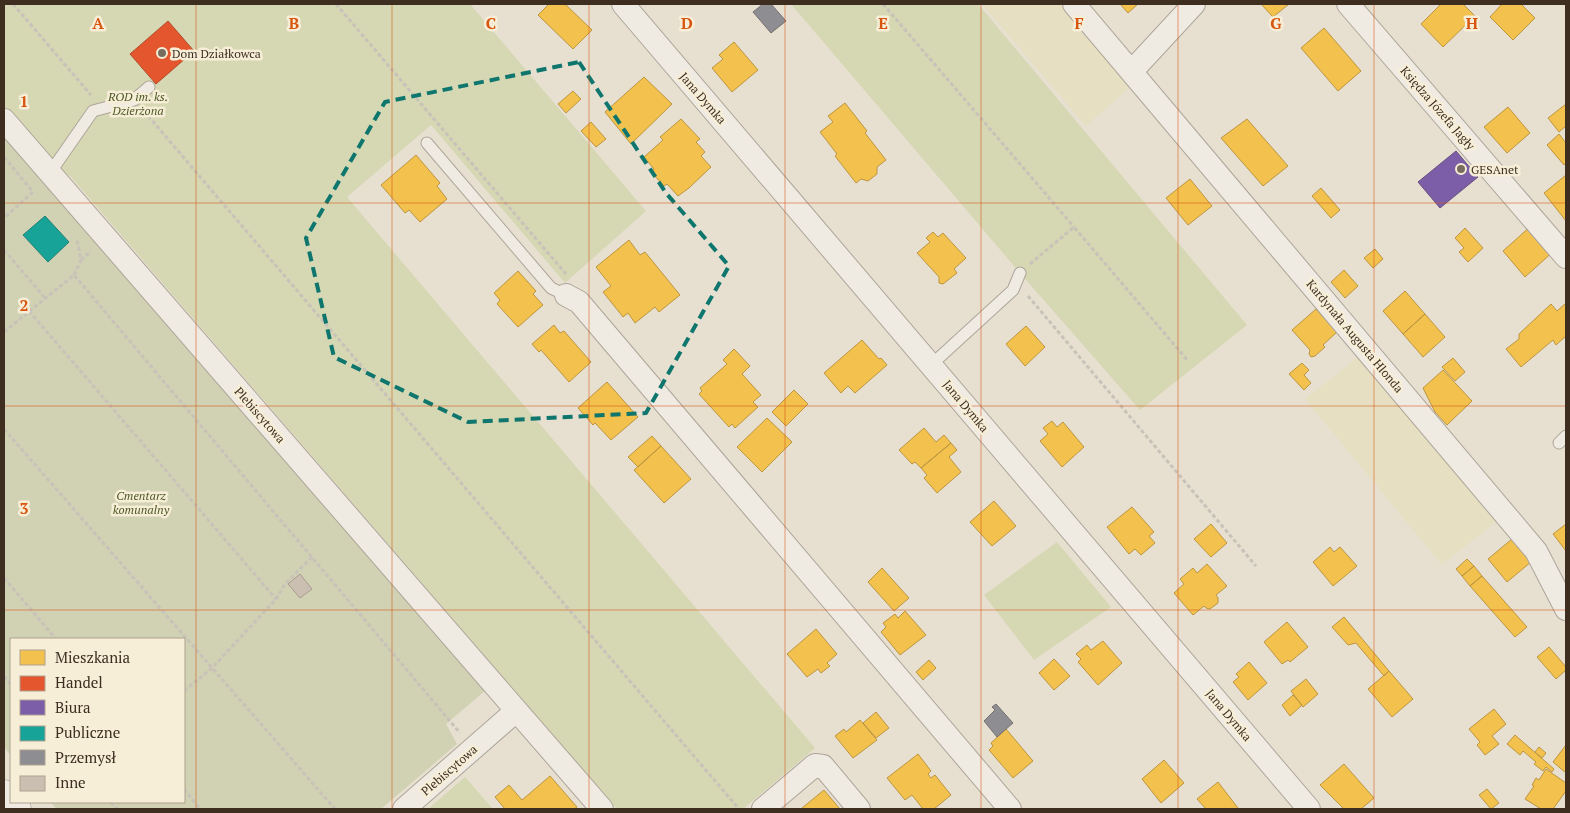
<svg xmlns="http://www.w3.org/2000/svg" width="1570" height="813" viewBox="0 0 1570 813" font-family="'PT Serif',serif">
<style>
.farmland{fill:#e6dfc2}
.green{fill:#d6d7b3}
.cemetery{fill:#d1d1b3}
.homes{fill:#f2c14e;stroke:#bc9540}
.shops{fill:#e4572e;stroke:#b24b2a}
.offices{fill:#7b5ea7;stroke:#68507e}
.public{fill:#17a398;stroke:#228074}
.industry{fill:#8d8d92;stroke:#757070}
.building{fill:#cbbfb2;stroke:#a89c90}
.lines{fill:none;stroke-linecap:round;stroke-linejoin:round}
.lane-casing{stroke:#ada599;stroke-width:13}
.street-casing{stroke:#ada599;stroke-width:24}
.secondary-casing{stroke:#9c958a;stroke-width:29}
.path{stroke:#c8c2b9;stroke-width:3;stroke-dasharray:4 2.5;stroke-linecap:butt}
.lane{stroke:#efebe3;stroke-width:11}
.street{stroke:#efebe3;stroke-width:22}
.secondary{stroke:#efebe3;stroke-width:28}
.marked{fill:none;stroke:#0f766e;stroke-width:4;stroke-dasharray:10 6;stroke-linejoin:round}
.grid{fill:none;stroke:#d7550e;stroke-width:1;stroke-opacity:0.55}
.poi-dot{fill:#786c5e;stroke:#f7eed8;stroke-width:2}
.labels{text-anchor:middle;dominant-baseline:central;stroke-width:5;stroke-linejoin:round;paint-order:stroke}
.poi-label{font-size:12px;fill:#3d2e20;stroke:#f7eed8;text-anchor:start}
.park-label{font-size:12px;font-style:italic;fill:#4d5a26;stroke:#f7eed8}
.street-label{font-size:12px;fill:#3d2e20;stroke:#f7eed8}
.grid-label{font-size:16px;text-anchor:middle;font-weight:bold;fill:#d7550e;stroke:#f7eed8;stroke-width:5;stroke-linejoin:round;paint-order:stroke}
</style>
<rect width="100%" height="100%" fill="#e7e0d1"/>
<path class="farmland" d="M982,4h87l67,78 -50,44z
M1358,357l138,165 -54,43 -137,-166z"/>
<path class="green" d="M4,4h466l176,207 -81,72 -134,-158 -84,72 468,551 -72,61h-126l-546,-632 -22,-13 -45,-53z
M791,4h187l269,321 -107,85 -120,-137z
M1057,542l54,65 -77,53 -50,-65z
M465,777l28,32h-65z"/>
<path class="cemetery" d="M4,131l482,559 -40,34 11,20 -76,65h-324l-7,-7h134v-163h-173v117l-7,-9z"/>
<path class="homes" d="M549,4h16l27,26 -19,19 -35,-34z
M1120,4h18l-10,9z
M1261,4h28l-16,13z
M1441,4h22l12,12 -32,31 -22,-23z
M1502,4h19l14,14 -22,22 -23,-23z
M1324,28l37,43 -23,20 -37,-43z
M734,42l24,28 -26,22 -20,-24 11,-9 -4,-4z
M644,77l28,27 -41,40 -26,-32z
M573,91l8,8 -15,14 -8,-9z
M845,103l22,28 -2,2 21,27 -9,7v7l-9,7 -7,-2 -5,4 -21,-27 2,-2 -17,-22 13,-10 -5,-6z
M1566,104v22l-7,6 -11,-14z
M1508,107l22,26 -23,20 -23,-26z
M681,119l19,20 -4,3 9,10 -4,4 10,11 -22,21 -11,8 -11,-12 -3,2 -13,-14 3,-3 -10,-12 19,-17 -3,-3z
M1247,119l41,47 -25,20 -42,-48z
M591,122l15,17 -10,8 -15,-16z
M1559,134l7,9v20l-2,2 -17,-20z
M416,155l24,28 -3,3 10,13 -27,23 -11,-12 -4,3 -24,-28z
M1566,175v46l-22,-28z
M1190,179l22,27 -24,19 -22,-27z
M1321,188l19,22 -9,8 -19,-22z
M1532,225l23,25 -30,27 -22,-26z
M1465,228l18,20 -15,14 -9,-10 5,-4 -9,-10z
M933,232l5,5 5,-4 23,25 -12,11 3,4 -14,11 -4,-1v-6l-22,-24 13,-11 -4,-4z
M629,240l11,15 5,-3 35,43 -21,17 -4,-5 -20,16 -7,-10 -5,4 -20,-25 8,-6 -15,-19z
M1375,249l8,10 -10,9 -9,-10z
M1344,270l14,16 -13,12 -14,-16z
M518,271l18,20 -3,3 10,11 -25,22 -21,-23 3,-4 -6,-7z
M1405,291l20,23 -22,20 -20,-23z
M1566,303v33l-10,9 -3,-5 -32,27 -15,-18 13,-10v-5l32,-30 6,7z
M1316,309l21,23 -14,13 2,2 -10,9 -4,1 -2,-3 1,-4 -18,-20z
M1425,314l20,23 -22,20 -20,-23z
M554,325l6,8 4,-2 27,31 -22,20 -28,-32 -2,2 -7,-8z
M1026,326l19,21 -20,19 -19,-22z
M862,340l17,19 2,-1 6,7 -32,28 -7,-7 -7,7 -17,-20z
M734,349l16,17 -8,8 19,21 -8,7 5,5 -23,21 -3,-4 -3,3 -30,-33 3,-3 -2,-3 27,-24 -4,-4z
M1453,358l12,14 -10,9 -13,-14z
M1302,363l7,7 -5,5 7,8 -7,7 -15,-16z
M1443,370l29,31 -25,24 -12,-13 -12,-24z
M607,382l31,35 -27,23 -16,-17 -2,2 -15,-17z
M794,390l14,14 -22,22 -14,-14z
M767,418l25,24 -30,30 -25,-25z
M1052,421l5,6 6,-5 21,25 -22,20 -22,-26 8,-7 -5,-6z
M924,428l12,14 8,-7 7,8 -30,25 -6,-6 -3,2 -13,-14z
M652,436l9,10 -23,21 -10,-10z
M951,443l6,7 -8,7 12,15 -24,21 -13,-15 3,-3 -6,-7z
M661,446l30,33 -27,24 -30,-33z
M994,501l22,25 -24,20 -22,-24z
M1132,507l22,25 -5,4 6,7 -14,12 -6,-6 -6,5 -22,-27z
M1211,524l16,19 -16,14 -17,-18z
M1566,524v27l-13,-17z
M1512,539l19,23 -24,20 -19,-23z
M1330,547l4,5 6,-5 17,19 -24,20 -20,-24z
M1467,559l7,7 -12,10 -6,-7z
M1207,564l20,22 -11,9 2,3v5l-8,6 -4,-1 -2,-2 -11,9 -19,-22 10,-9 -4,-5 13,-11 4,5z
M1474,566l8,10 -12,10 -8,-10z
M882,568l27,30 -15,13 -26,-29z
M1482,576l45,51 -12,10 -45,-51z
M905,611l21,24 -26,20 -19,-23 5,-5 -3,-4 12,-9 3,4z
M1344,617l45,54 -5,5 -28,-33 -8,2 -16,-18z
M1287,622l21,25 -18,15 -2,-2 -6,4 -18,-22z
M816,629l21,25 -10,9 3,3 -9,7 -3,-4 -11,8 -20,-23z
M1103,641l19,22 -24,22 -20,-23 3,-3 -5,-5 11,-9 4,5z
M1549,647l17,20v3l-10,9 -19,-22z
M1054,659l16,17 -16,14 -15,-17z
M929,660l7,8 -13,12 -7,-8z
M1249,662l18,21 -19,17 -15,-18 6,-5 -3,-3z
M1389,671l24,28 -21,18 -24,-28z
M1306,679l12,15 -15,13 -12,-16z
M1293,695l9,10 -12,11 -8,-11z
M1494,709l12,15 -14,12 7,8 -14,11 -8,-10 3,-3 -11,-13z
M876,712l13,16 -13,10 -13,-15z
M860,720l17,20 -24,18 -18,-22 9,-7 2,3z
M1006,729l27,32 -20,17 -24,-28 4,-4 -2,-3z
M1515,735l39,34 -2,3 -6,-5 -3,4 -9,-7 2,-2 -13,-11 -3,4 -13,-11z
M1566,745v28l-13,-11z
M1539,747l7,6 -4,5 -7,-6z
M918,754l13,17 -3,3 3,4 4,-3 16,20 -17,14h-11l-11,-14 -7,5 -18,-22z
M1164,760l20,23 -23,20 -19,-24z
M1344,764l30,34 -13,11h-17l-24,-24z
M1546,769l20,14v8l-13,18h-12l-16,-10 9,-13 -2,-1 4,-7 3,2z
M550,776l27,31 -3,2h-69l-10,-12 14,-12 13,15z
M1218,782l20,26 -2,1h-30l-9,-10z
M1487,789l12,14 -8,6 -12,-14z
M824,790l16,19h-37l-1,-1z"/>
<path class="shops" d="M168,21l26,30 -38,33 -26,-30z"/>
<path class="offices" d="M1456,151l22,26 -38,31 -22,-26z"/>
<path class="public" d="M45,216l24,26 -21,20 -25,-27z"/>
<path class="industry" d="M763,4h8l15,17 -15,12 -18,-21z
M996,704l17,19 -16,14 -13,-16 11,-11 -3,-3z"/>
<path class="building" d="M300,574l12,15 -12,9 -12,-14z"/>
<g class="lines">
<g class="lane-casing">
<path id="lane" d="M427,143l124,145 15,7
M53,176l1,-9 39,-56 41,-11 15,-13
M931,365l82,-75 7,-17
M1559,443l7,-7"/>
</g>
<g class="street-casing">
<path id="street" d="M623,4l686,805
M1074,4l462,547 30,58
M1348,4l218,253
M1132,71l62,-67
M4,120l598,689
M566,295l13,7 431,507
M404,809l112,-98
M763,809l52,-44 8,1 36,43"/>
</g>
<g class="secondary-casing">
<path id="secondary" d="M4,794l13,15"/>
</g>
<path class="path" d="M13,4l78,91
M336,4l230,270
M883,4l191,223
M144,111l595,698
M4,157l29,35 -29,26
M4,250l41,48
M81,260l10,-9
M1030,264l44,-37 114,134
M74,275l7,-15 -4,-20
M1028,296l228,270
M29,311l247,288
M4,332l70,-57 386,458
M4,429l331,380
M4,578l52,61
M4,676l7,9
M184,691l28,-23 64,-69 9,-15 27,-27
M184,789l16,20
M111,802l6,7"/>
<use href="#lane" class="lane"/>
<use href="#street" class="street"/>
<use href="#secondary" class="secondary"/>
</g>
<path class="marked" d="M579,62l87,131 63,73 -83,147 -178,9 -134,-65 -28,-119 79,-136z"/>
<path class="grid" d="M196,4v805M392,4v805M589,4v805M785,4v805M981,4v805M1178,4v805M1374,4v805M4,203h1562M4,406h1562M4,610h1562"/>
<g class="poi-dot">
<circle cx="162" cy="53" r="5"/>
<circle cx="1461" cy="169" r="5"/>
</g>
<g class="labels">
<g class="poi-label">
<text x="172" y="53">Dom Działkowca</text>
<text x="1471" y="169">GESAnet</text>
</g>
<g class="park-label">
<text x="138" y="96">ROD im. ks.<tspan x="138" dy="14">Dzierżona</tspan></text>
<text x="141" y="495">Cmentarz<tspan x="141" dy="14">komunalny</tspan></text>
</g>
<g class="street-label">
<text transform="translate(703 98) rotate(49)">Jana Dymka</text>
<text transform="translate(1438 108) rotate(49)">Księdza Józefa Jagły</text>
<text transform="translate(1355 336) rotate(50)">Kardynała Augusta Hlonda</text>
<text transform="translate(966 406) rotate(50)">Jana Dymka</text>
<text transform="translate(260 415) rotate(49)">Plebiscytowa</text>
<text transform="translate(1229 715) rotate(50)">Jana Dymka</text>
<text transform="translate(449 770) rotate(-41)">Plebiscytowa</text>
</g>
</g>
<g class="grid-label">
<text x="98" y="29">A</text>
<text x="294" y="29">B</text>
<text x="491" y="29">C</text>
<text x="687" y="29">D</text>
<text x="883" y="29">E</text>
<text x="1079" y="29">F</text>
<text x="1276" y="29">G</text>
<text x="1472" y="29">H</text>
<text x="24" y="107">1</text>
<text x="24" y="311">2</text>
<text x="24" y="514">3</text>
</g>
<rect width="1570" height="813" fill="none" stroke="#3d2e20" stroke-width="10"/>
<rect x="10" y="638" width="175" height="165" fill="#f7eed8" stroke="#ada18e"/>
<rect x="20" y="650" width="25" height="15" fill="#f2c14e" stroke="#ada18e"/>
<text x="55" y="663" font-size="15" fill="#3d2e20">Mieszkania</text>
<rect x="20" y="676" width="25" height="15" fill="#e4572e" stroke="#ada18e"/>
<text x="55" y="688" font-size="15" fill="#3d2e20">Handel</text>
<rect x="20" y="700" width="25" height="15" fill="#7b5ea7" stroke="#ada18e"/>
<text x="55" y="713" font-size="15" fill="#3d2e20">Biura</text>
<rect x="20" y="726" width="25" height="15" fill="#17a398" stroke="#ada18e"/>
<text x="55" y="738" font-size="15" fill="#3d2e20">Publiczne</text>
<rect x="20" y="750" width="25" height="15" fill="#8d8d92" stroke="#ada18e"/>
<text x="55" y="763" font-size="15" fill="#3d2e20">Przemysł</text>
<rect x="20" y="776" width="25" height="15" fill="#cbbfb2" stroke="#ada18e"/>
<text x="55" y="788" font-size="15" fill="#3d2e20">Inne</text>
</svg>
